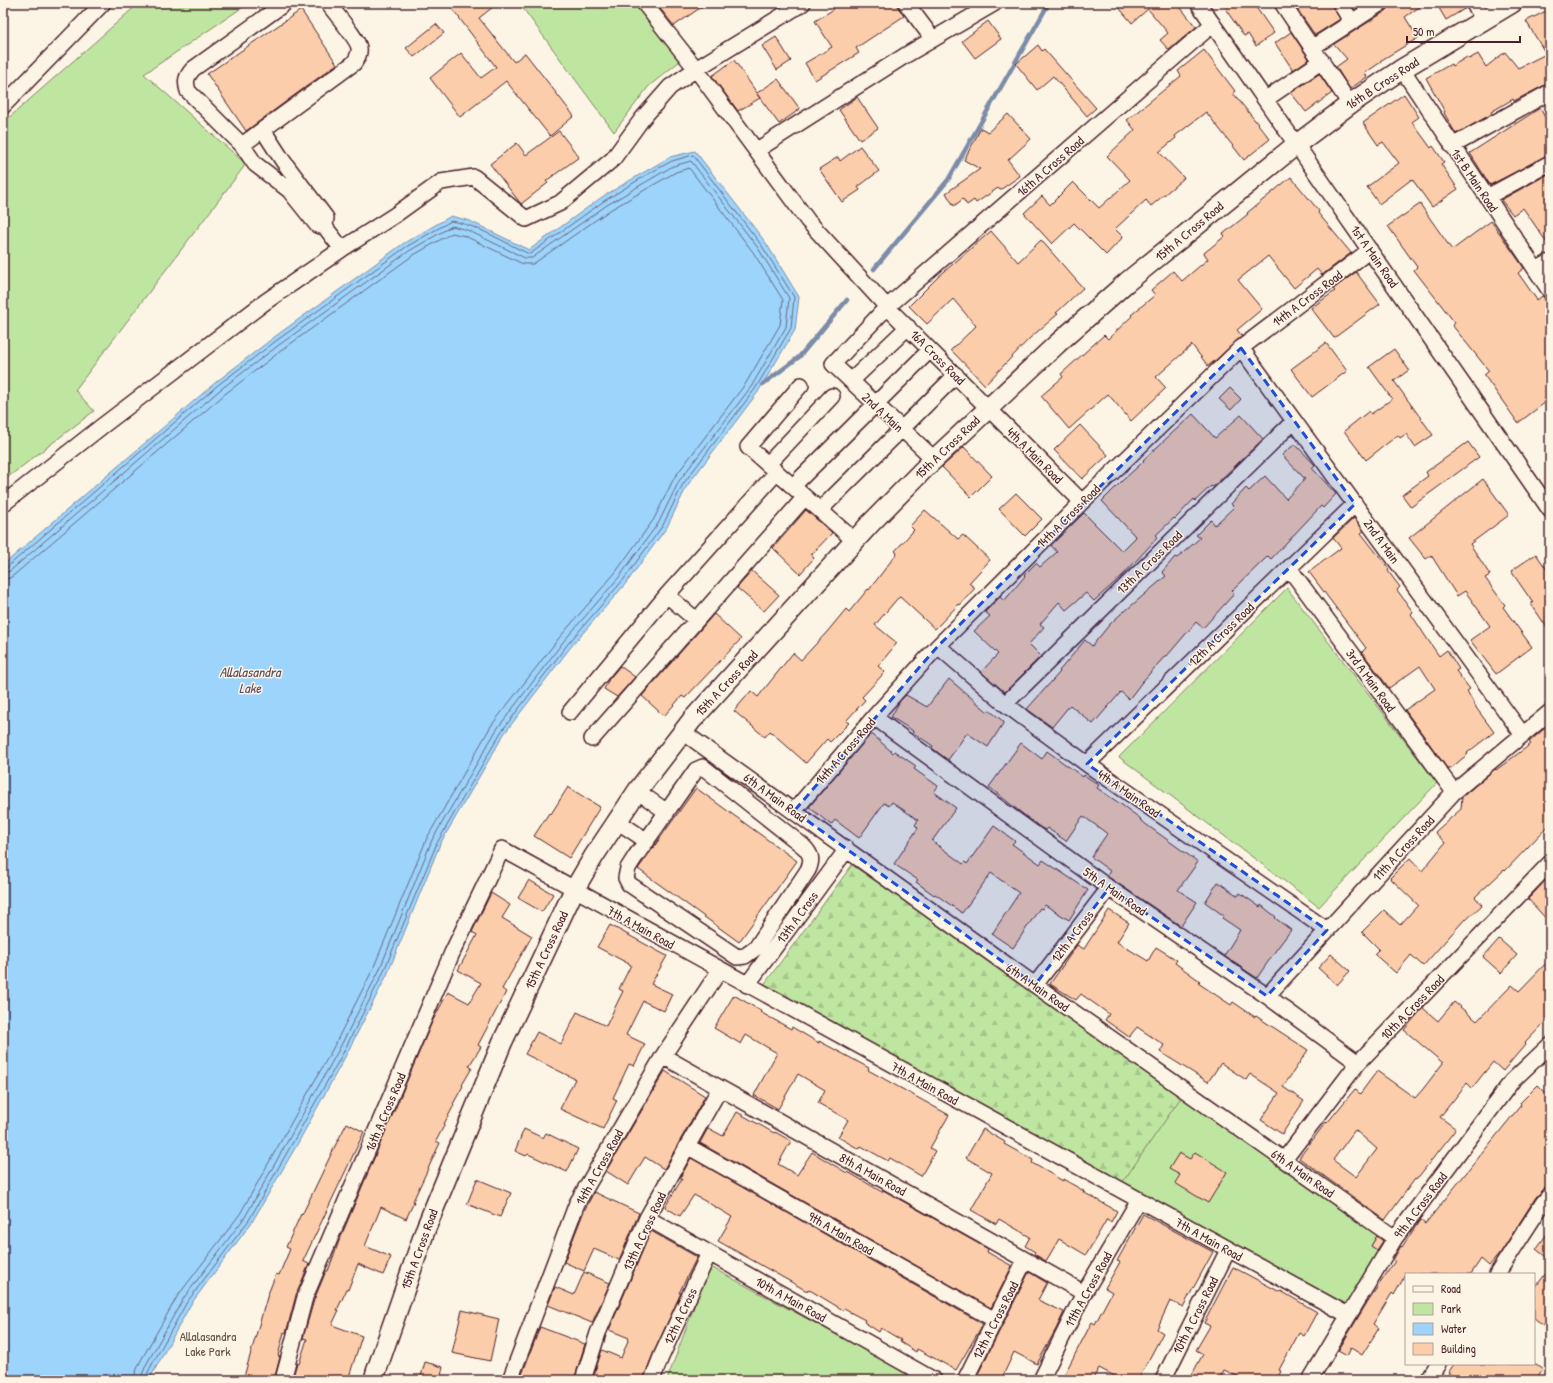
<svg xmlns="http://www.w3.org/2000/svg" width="1553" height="1383" viewBox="0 0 1553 1383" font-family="'Patrick Hand',sans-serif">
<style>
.green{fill:#bfe6a1;stroke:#848266}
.forest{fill:url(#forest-firs);stroke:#848266}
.water{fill:#9cd4fc;stroke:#7b8ca8}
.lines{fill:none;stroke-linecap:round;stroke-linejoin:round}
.shore{stroke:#6b677f;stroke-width:1}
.stream{stroke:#7b8ca8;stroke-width:4.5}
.building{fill:#fccdab;stroke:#4a1f2b;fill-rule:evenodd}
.minor-casing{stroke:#4a1f2b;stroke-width:18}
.major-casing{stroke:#4a1f2b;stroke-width:22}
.minor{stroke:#fcf5e5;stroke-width:15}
.major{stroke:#fcf5e5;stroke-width:19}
.marked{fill:#1d4ed8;fill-opacity:0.2;stroke:#1d4ed8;stroke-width:3;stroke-dasharray:8 5;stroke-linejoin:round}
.labels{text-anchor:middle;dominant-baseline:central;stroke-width:3;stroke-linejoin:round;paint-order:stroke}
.street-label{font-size:13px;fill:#4a1f2b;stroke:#fcf5e5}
.park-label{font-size:13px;fill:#675148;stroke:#fcf5e5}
.water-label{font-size:14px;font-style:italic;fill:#5e4c5f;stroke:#fcf5e5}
</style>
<defs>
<pattern id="forest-firs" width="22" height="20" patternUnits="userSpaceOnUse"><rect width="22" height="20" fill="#bfe6a1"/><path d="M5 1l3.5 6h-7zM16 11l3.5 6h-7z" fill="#a6c58b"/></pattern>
</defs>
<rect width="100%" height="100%" fill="#fcf5e5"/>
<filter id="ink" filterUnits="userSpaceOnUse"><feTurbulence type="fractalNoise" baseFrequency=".025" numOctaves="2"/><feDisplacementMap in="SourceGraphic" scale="8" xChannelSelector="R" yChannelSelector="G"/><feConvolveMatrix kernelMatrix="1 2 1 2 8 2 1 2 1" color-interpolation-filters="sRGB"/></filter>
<g filter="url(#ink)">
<path class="green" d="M139,3h105l2,2 -102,69 102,90 -171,226 19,21 -91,70v-358z
M519,3h117l44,58 -31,25 -35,46z
M1287,588l150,195 -118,124 -200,-150z
M852,865l527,367 -8,14 11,7 -34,57 -228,-124z
M709,1266l212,114h-254z"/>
<path class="forest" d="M852,865l332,228 -64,93 -357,-200z"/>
<path class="water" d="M695,151l71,92 33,54 -4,33 -37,62 -71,94 -20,41 -40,55 -57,66 -66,86 -64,110 -53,131 -42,82 -47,86 -46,79 -61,82 -42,76h-146v-815l213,-183 57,-44 131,-95 47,-27 19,5 59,29 73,-53 44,-26 24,-14z"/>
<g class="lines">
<path class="shore" d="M3,568l4,-1 211,-182 58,-44 130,-94 45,-26c27,4 52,21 76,32l3,1 74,-53 44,-27 24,-13 21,-6 69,91 32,51 -3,31 -36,61 -72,95 -20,41 -39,54 -57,66 -66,87 -64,111 -54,130 -41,82 -93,165 -62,82 -37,66 -5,12
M3,573l7,-2 211,-182 58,-44 130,-94 43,-25 15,4 58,28h7l75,-53 66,-39 18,-5 67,87 31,50 -3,29 -35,60 -72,94 -20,41 -39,54 -57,66 -66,87 -65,111 -53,131 -42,82 -92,164 -62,82 -37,66 -6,15
M3,579l7,-1 4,-3 211,-181 57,-44 130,-94 40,-23 13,3 58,28h10l77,-54 66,-38 13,-4 64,84 30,48 -3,25 -34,58 -72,95 -20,41 -39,54 -56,65 -68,88 -64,112 -54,131 -41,81 -92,164 -63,83 -37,65 -5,12 -1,6"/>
<path class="stream" d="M874,269l74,-89 101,-177
M763,384l36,-27 48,-57"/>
</g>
<path class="building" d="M448,3h50l-19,15 35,44 11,-9 49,63 -24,20 -44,-55 -46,36 -30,-39 31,-25 20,25 15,-11z
M656,3h51l-33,23z
M830,3h65l9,13 -48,32 3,5 -44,27 -10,-17 27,-16 -17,-26 19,-12z
M1115,3h62l19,24 -27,23 -9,-10 8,-7 -20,-24 -16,14z
M1224,3h29l21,30 -18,13 -8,-12 -4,2 -18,-26 1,-1z
M1293,3h38l9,16 -25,16z
M1394,3h31l-20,14 13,21 -38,23 1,1 -16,11 2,4 -17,12 -14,-22 11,-8 -13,-15 52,-33z
M1436,3h28l2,5 -20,12z
M1550,9v70l-4,3 1,2 -33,17 -1,-2 -22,13 1,2 -36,20 -12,-21 1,-1 -19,-34 25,-14 1,2 15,-9 2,2 9,-5 8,13 19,-15 13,16 28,-14 -20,-33z
M301,10l36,54 -91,67 -39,-57z
M988,21l13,18 -26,19 -13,-17z
M436,24l8,9 -30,24 -8,-9z
M1291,32l18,27 -16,11 -18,-27z
M776,37l15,24 -14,9 -15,-24z
M1038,45l4,6 2,-2 52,59 -9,8 -34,-40 -16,14 -21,-26z
M1204,50l31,41 -2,2 37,46 -26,21 -38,-48 -31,24 1,2 -17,14 25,26 -33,28 -5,-6 -31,29 8,8 -17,18 -32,-32 -22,21 -28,-31 18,-17 8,9 23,-23 26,26 31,-28 -23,-24 28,-26 -8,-10 54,-44 -3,-5z
M734,60l23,33 21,-14 22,30 -21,15 -22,-30 3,4 -22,13 -26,-35z
M1319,74l13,19 -26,19 -15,-19z
M1404,94l15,23 -7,5 19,26 2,-2 11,16 -3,2 17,25 -26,18 -20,-28 -33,25 -12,-17 32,-24 -16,-21 -5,3 -15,-22z
M857,97l21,31 -18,12 -21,-30z
M1540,108l10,19v27l-60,31 -20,-32z
M1008,114l23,25 -23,21 12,16 -20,14 -2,-2 -22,15 -2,-3 -7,5 -4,-6 -9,7 -8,-13 34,-24 -16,-9 17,-32 7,4z
M559,131l20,26 -33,24 2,2 -27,21 -31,-40 27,-21 9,12z
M860,146l19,25 -21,16 2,3 -18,12 -23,-33 19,-12 2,4z
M1550,173v74l-27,-39 -10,7 -12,-15z
M1291,177l28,34 -1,2 33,40 -29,22 -5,-6 -23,19 -26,-32 -30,24 24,29 -25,21 5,6 -25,23 -9,7 -16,-21 -36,32 10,11 -35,33 -23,-27 -39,35 -28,-33 22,-19 -2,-3 43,-39 4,4 24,-23 -1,-1 24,-20 -4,-5 22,-19 9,10 26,-22 -4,-6 21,-17 -2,-2 25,-20 -1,-1z
M1420,204l32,46 39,-29 33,47 -6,5 19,27 5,-4 8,6v97l-32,24 -34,-48 5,-4 -37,-46 3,-2 -41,-53 3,-3 -29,-41z
M991,231l27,31 23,-22 42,48 -27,25 2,1 -28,24 -45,47 -34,-35 25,-24 -23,-27 -26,25 -18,-18 29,-29z
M1356,272l24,32 -46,34 -23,-30 24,-17 -2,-2z
M1326,343l21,28 -35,26 -21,-28z
M1394,349l15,21 -15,11 39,54 -18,12 -9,-13 -6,4 -2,-3 -32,25 -22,-29 25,-20 2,3 21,-15 -23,-32z
M1230,388l11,11 -10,11 -12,-11z
M1193,414l22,24 26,-23 22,24 -50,48 -2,-1 -16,15 -1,-2 -19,20 -1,-1 -18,17 2,2 -35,38 -29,26 -8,-8 -20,17 -7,-8 -19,22 4,3 -15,17 12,12 -36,36 -24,-20 17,-18 -24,-23 16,-15 -5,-4 15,-15 4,4 21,-25 -1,-1 12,-12 4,4 17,-15 -6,-7 33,-32 38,38 14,-14 -34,-36 21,-21 21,-19 -1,-1z
M1080,425l28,30 -26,24 -28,-29z
M1468,442l11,15 -68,50 -9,-12 26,-19 -2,-4z
M1295,444l20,21 -3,3 24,26 -13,14 -2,-2 -50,53 -3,-3 -37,36 3,2 -31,34 -7,-6 -29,34 -1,-1 -24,27 -13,17 -8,-7 -28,32 -23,-19 -18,22 -25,-18 33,-37 -1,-1 26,-31 7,6 18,-22 14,-13v1l42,-36 -4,-4 13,-15 2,1 23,-20 -4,-3 15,-15 4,5 19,-18 -3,-3 15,-16 3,3 16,-15 21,23 19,-20 -23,-24z
M964,447l28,29 -21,21 -29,-30z
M1483,479l26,36 -39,29 20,31 -5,3 20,27 -2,2 29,40 -36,27 -26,-34 20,-14 -25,-35 -8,5 -26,-41 -5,4 -17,-21z
M1016,493l26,26 -17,17 -26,-27z
M806,510l26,23 -21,22 3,3 -14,16 -27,-26z
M925,510l33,29 5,-4 27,25 -21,23 6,5 -15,17 -1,-1 -24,25 -35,-32 -3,2 -22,26 22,18 -19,23 7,6 -23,25 3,3 -19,21 3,2 -19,19 -3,-3 -21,24 -36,-32 -5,6 -31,-26 17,-20 7,6 35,-44 8,7 26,-28 19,-23 3,3 19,-23 1,1 28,-37 -2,-2 19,-21 -4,-4z
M1354,518l10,13 -3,2 28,36 -1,2 12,16 -3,3 16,22 -2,2 13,20 15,22 8,-6 12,19 -3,2 14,18 -3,2 10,18 17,23 -27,21 1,1 -17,14h-4l-42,-58 30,-21 -15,-23 -31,22 -27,-36 4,-4 -57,-76 32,-24 -8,-10z
M1536,554l14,20v58l-19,-28 2,-1 -22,-32z
M752,571l27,24 -15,16 -27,-23z
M714,614l27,25 -56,59 -3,-2 -18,20 -22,-20z
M620,666l15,11 -18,20 -13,-8 5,-10z
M949,679l39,33 1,-2 15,12 -16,25 -21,-14 -19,27 -16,-12 1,-2 -21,-14 1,-1 -22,-14 9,-16 6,-6 21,12z
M1544,729l6,7v88l-45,47 -1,-1 -29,27 7,8 -16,15 -1,-1 -42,47 -12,-11 -15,18 -22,-19 5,-5 -17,-17 22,-22 16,15 18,-20 -28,-27 20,-20 12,13 23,-28 -10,-11 26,-23 1,-12 33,-28 1,1 35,-26 -2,-2z
M870,735h3l20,18 1,-2 22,15 -2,3 24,17 -4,6 22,16 -24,33 31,23 2,-2 2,2 27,-38 21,15 -3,3 28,20 3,-4 45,30 -19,30 -24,-15 -3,4 -2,-1 -27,40 -21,-14 27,-41 -28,-20 -29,40 -27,-19 -1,1 -18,-13 2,-2 -24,-16 24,-36 -3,-3 3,-5 -26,-18 -3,4 -5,-3 -25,35 -24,-18 -4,5 -22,-18z
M1021,743l21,16 5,-8 36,26 1,-2 15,10 -2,3 25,17 19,14 -1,1 58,42 -20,28 19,12 -16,24 -74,-50 3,-5 -19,-14 16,-23 -2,-2 -22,-16 -17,25 -19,-13 -2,2 -7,-4 -49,-39z
M568,787l32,20 -31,51 -35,-22 15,-23 2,1z
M696,788l101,73 -58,81 -101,-73z
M1550,876v47l-22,-24z
M529,880l24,14 -11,18 -24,-14z
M1218,882l20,14 2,-3 20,14 1,-2 15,12 -1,1 16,12 -15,20 -19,28 -33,-22 16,-26 -18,-12 2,-2 -19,-14z
M491,893l19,12 -8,13 30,18 -30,53 4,3 -28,53 3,2 -12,19 3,2 -10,17 1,1 -10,18 1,1 -10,19h1l-9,17 4,2 -27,58 1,1 -8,17 -25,-12 -16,39 26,11 -8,18 -25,-11 -10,26 -1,-1 -10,21h2l-7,15 30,11 -14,44h-56l5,-17 2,1 8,-25 -4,-1 11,-38 12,-29h2l11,-30 93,-219 16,-30 21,11 12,-20 -23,-13 19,-35 -5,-3z
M1109,910l20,13 -12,19 31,19 8,-14 21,13 -2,3 25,18 -2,2 33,22 2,-3 22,15 1,-1 52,34 -25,37 21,14 -22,33 -21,-14 18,-27 -29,-19 -4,6 -25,-17 -13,19 -48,-30 4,-7 -27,-18 -8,10 -24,-17 4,-6 -28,-20 -5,6 -26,-16 27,-39 7,4z
M610,925l57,31 -16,28 21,10 -8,17 -21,-10 -17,34 19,9 -11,22 -5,-2 -16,34 4,2 -14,29 -43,-20 15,-30 -50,-25 12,-22 24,12 16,-32 29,14 17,-35 -4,-2 12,-24 -34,-18z
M1499,939l18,16 -16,18 -18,-16z
M1331,954l19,17 -13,14 -19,-17z
M1550,959v58l-26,27 1,1 -22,26 -10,-9 -21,26 -5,-5 -27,34 16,12 -40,51 -1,-1 -30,41 -86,-62 27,-36 1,1 28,-34 5,5 17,-23 38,27 8,-9 20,-26 -39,-33 19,-22 15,13 16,-19 23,19 35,-36 7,6zM1355,1130l22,19 -21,28 -23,-17z
M734,995l27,16 -1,1 31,17 1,-2 27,16v-2l28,15 22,12 -1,2 81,45 -19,33 5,3 -14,25 -31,-18 -2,3 -27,-15 -2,3 -21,-12 10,-17 -30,-17 7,-13 -27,-16 -20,35 -24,-14 23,-42 -31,-18 -5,9 -27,-16z
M665,1071l40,25 -41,73 -19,-12 -17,28 -22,-14z
M1538,1085l12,12v89l-6,3 -8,8 -35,55 -12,14 -8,-7 -10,15h-65l-12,21 -2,-2 -19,31 6,4 -17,27 -11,-7 -4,8 -9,-5 30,-50 27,-40 -2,-1 8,-14 1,1 18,-27 5,4 96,-119 -1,-2z
M737,1112l37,21 1,-1 16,9 -13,23 19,11 15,-23 35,21 1,-1 34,20 1,-2 105,59 -1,3 25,14 -21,42 -291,-165 8,-15 15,8z
M347,1123l17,9 -61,129 6,3 -13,31 -10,38 -2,-1 -6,24 2,1 -6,23h-31l25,-86 8,-20 3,1 11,-26 -4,-2 15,-33 1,1 34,-71z
M524,1129l19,9 3,-5 32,16 -11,23 -39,-18 -2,2 -11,-5z
M983,1129l22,13 -1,2 29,16 -1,3 31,18v-2l21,12 -1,1 34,19 -6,11 -4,-3 -21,36 -27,-16 -13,22 -12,-7 1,-2 -10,-6 5,-9 -31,-18 -3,5 -25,-14 21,-37 -26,-15z
M1195,1152l32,20 -19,31 -33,-20 5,-8 -11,-6 10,-16 11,6z
M691,1158l292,166 -27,46 -39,-21 -1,3 -16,-10 1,-2 -20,-12 -2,4 -15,-10 1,-2 -21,-11 -1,1 -35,-21 -1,2 -89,-50 14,-24 -20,-12 -18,-10 -14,21 -15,-9 12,-20 5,-8 -2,-1z
M477,1179l34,14 -11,24 -33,-13z
M594,1192l45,21 -20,47 -25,-11 -10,22 -20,-9 20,-51z
M1143,1214l70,38 -30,55 -13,-6 -13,28 6,4 -25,47h-16l-23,-12 -7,12h-22l-7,-3 29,-55 3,2 17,-32 -7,-4 15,-26 -3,-1z
M1550,1230v30l-14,-11z
M651,1231l46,26 -18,36h2l-28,61 -10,26h-51l10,-30 19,8 8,-20 -20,-8z
M1377,1236l6,5 -6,9 -6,-4z
M1233,1267l47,25 1,-1 36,21 -13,24 -5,-3 -20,37 2,1 -4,9h-32l-21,-10 -5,10h-30l14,-26 -7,-4 14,-24 -6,-3z
M1550,1268v62l-16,-12v-29z
M584,1272l26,11 -18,40 -44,-18 7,-18 19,8z
M1029,1272l18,11 -9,17 26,12 -8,17 -19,35 -23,-12 -13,28h-26z
M462,1310l37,9 -9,42 -38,-8z
M540,1327l45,17 -11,36h-54z
M425,1362l18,5 -3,13h-20z
M1454,1364h82l7,5 -8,11h-76l-11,-7z"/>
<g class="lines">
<g class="minor-casing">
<path id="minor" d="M285,3l-92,66c-7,8 -8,12 -5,22l54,54 112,-82c3,-5 6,-9 5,-15 -1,-9 -25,-36 -31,-45
M644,3l52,66 112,152 79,86 195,195
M906,3l27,36
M1198,3l352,507
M1282,3l68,101
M1473,3l11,16
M1352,22l29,-19
M1313,47l39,-25 -12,-19
M1402,69l148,222
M1266,99l56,-38
M3,106l100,-103
M263,130l20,31 43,57 -1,9
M242,145l13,19 34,26 28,35 8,2 17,22
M1452,146l98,-54
M757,150l149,-95 89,-52
M1487,197l63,-34
M1536,270l14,-8
M1241,348l282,387
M851,381l57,-54
M801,385l-53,62 107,94
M934,459l-101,-95 54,-57 326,-283
M768,464l64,-68
M793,486l137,-136
M3,504l98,-77 164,-125 77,-53 53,-34 46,-33 33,-5 52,42 34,-16 53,-44 29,-40 28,-32 26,-18 107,-66
M820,510l136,-135
M1289,568l165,224
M667,595l29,25
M938,646l67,58 82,60 240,166
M1005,704l289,-283
M570,712l97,-117 110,-123
M874,717l235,171 158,108 91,67
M683,732l352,253 360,253
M592,739l213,-242
M1087,764l268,-260
M703,767l100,79c8,8 10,13 5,24l-52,78 -11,8 -8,1 -108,-73 -3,-6 2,-10 7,-11 61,-87z
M637,791l30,21
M794,811l80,-94 64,-71 144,-144 159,-154 129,-98
M617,821l30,20
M747,985l100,-136
M1035,985l74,-97
M1267,996l187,-204 96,-80
M663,1056l421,237
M687,1146l308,174
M1284,1160l74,-97 192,-200
M647,1218l287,162
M1497,1274l46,-71 7,-8
M283,1380l22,-83 147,-344 50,-104 846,466
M510,1380l67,-177 86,-147 57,-86
M583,1380l15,-47 49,-115 73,-130
M652,1380l9,-23 48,-104
M965,1380l60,-120
M1041,1380l43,-87 55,-93
M1163,1380l65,-130
M1310,1380l85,-142 117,-157 38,-36
M1428,1380l10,-16"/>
</g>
<g class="major-casing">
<path id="major" d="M374,1380l2,-8 50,-144 76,-185 72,-153 20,-34 44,-66 54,-70 178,-196 56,-57 131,-123 70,-62 170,-138 53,-40 52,-35 110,-66"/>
</g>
<use href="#minor" class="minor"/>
<use href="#major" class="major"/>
</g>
</g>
<path class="marked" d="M1241,348l114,156 -268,260 240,166 -60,66 -158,-108 -74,97 -241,-174 144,-165z"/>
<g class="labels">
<g class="street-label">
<text transform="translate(1382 83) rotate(-33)">16th B Cross Road</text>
<text transform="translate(1050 166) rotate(-41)">16th A Cross Road</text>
<text transform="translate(1475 180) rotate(56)">1st B Main Road</text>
<text transform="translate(1189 231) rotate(-40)">15th A Cross Road</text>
<text transform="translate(1375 256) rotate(55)">1st A Main Road</text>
<text transform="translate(1307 298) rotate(-37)">14th A Cross Road</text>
<text transform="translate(938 357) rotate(45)">16A Cross Road</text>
<text transform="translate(883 412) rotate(43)">2nd A Main</text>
<text transform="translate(947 447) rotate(-44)">15th A Cross Road</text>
<text transform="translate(1035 455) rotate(45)">4th A Main Road</text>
<text transform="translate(1068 516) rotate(-45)">14th A Cross Road</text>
<text transform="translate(1382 541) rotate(54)">2nd A Main</text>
<text transform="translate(1149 562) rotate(-44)">13th A Cross Road</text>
<text transform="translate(1221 634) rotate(-44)">12th A Cross Road</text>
<text transform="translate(1371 680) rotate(54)">3rd A Main Road</text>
<text transform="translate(726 683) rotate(-47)">15th A Cross Road</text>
<text transform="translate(845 751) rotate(-49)">14th A Cross Road</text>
<text transform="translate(1129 793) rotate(35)">4th A Main Road</text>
<text transform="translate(775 797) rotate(36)">6th A Main Road</text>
<text transform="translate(1403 848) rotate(-47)">11th A Cross Road</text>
<text transform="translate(1115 891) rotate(35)">5th A Main Road</text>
<text transform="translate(797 917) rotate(-54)">13th A Cross</text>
<text transform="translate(641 927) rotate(29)">7th A Main Road</text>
<text transform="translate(1072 936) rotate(-53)">12th A Cross</text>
<text transform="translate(546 950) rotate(-65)">15th A Cross Road</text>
<text transform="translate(1038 987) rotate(35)">6th A Main Road</text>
<text transform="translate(1412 1007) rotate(-46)">10th A Cross Road</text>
<text transform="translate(925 1083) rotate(29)">7th A Main Road</text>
<text transform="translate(385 1112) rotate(-67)">16th A Cross Road</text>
<text transform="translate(599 1167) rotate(-61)">14th A Cross Road</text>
<text transform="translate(1303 1173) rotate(35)">6th A Main Road</text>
<text transform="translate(873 1174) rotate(29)">8th A Main Road</text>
<text transform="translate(1420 1205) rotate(-53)">9th A Cross Road</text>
<text transform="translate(644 1231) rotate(-65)">13th A Cross Road</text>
<text transform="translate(841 1233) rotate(30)">9th A Main Road</text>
<text transform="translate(1209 1239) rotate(29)">7th A Main Road</text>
<text transform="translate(419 1249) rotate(-70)">15th A Cross Road</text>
<text transform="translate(1088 1289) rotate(-61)">11th A Cross Road</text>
<text transform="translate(791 1299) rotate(29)">10th A Main Road</text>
<text transform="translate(1195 1315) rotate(-63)">10th A Cross Road</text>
<text transform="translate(680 1316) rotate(-65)">12th A Cross</text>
<text transform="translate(995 1320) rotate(-63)">12th A Cross Road</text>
</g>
<g class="park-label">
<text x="208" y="1336">Allalasandra<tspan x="208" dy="15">Lake Park</tspan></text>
</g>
<g class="water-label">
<text x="250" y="671">Allalasandra<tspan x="250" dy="16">Lake</tspan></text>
</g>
</g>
<rect width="1553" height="1383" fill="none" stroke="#fcf5e5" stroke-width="16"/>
<rect x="8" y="8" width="1537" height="1367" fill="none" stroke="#4a1f2b" stroke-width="1.5" filter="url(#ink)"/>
<rect x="1405" y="1273" width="130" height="92" fill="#fcf5e5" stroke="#b59f9b"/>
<rect x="1413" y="1286" width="20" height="6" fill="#fcf5e5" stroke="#b59f9b"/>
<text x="1441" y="1293" font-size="12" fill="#4a1f2b">Road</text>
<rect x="1413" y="1303" width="20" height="12" fill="#bfe6a1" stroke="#b59f9b"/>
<text x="1441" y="1313" font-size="12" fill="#4a1f2b">Park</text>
<rect x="1413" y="1323" width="20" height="12" fill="#9cd4fc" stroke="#b59f9b"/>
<text x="1441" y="1333" font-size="12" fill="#4a1f2b">Water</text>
<rect x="1413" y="1343" width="20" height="12" fill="#fccdab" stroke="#b59f9b"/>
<text x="1441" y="1353" font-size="12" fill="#4a1f2b">Building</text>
<path d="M1407 36v6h113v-6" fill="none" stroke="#4a1f2b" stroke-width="2"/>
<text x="1413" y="36" font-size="12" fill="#4a1f2b" stroke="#fcf5e5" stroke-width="3" paint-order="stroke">50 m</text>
</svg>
